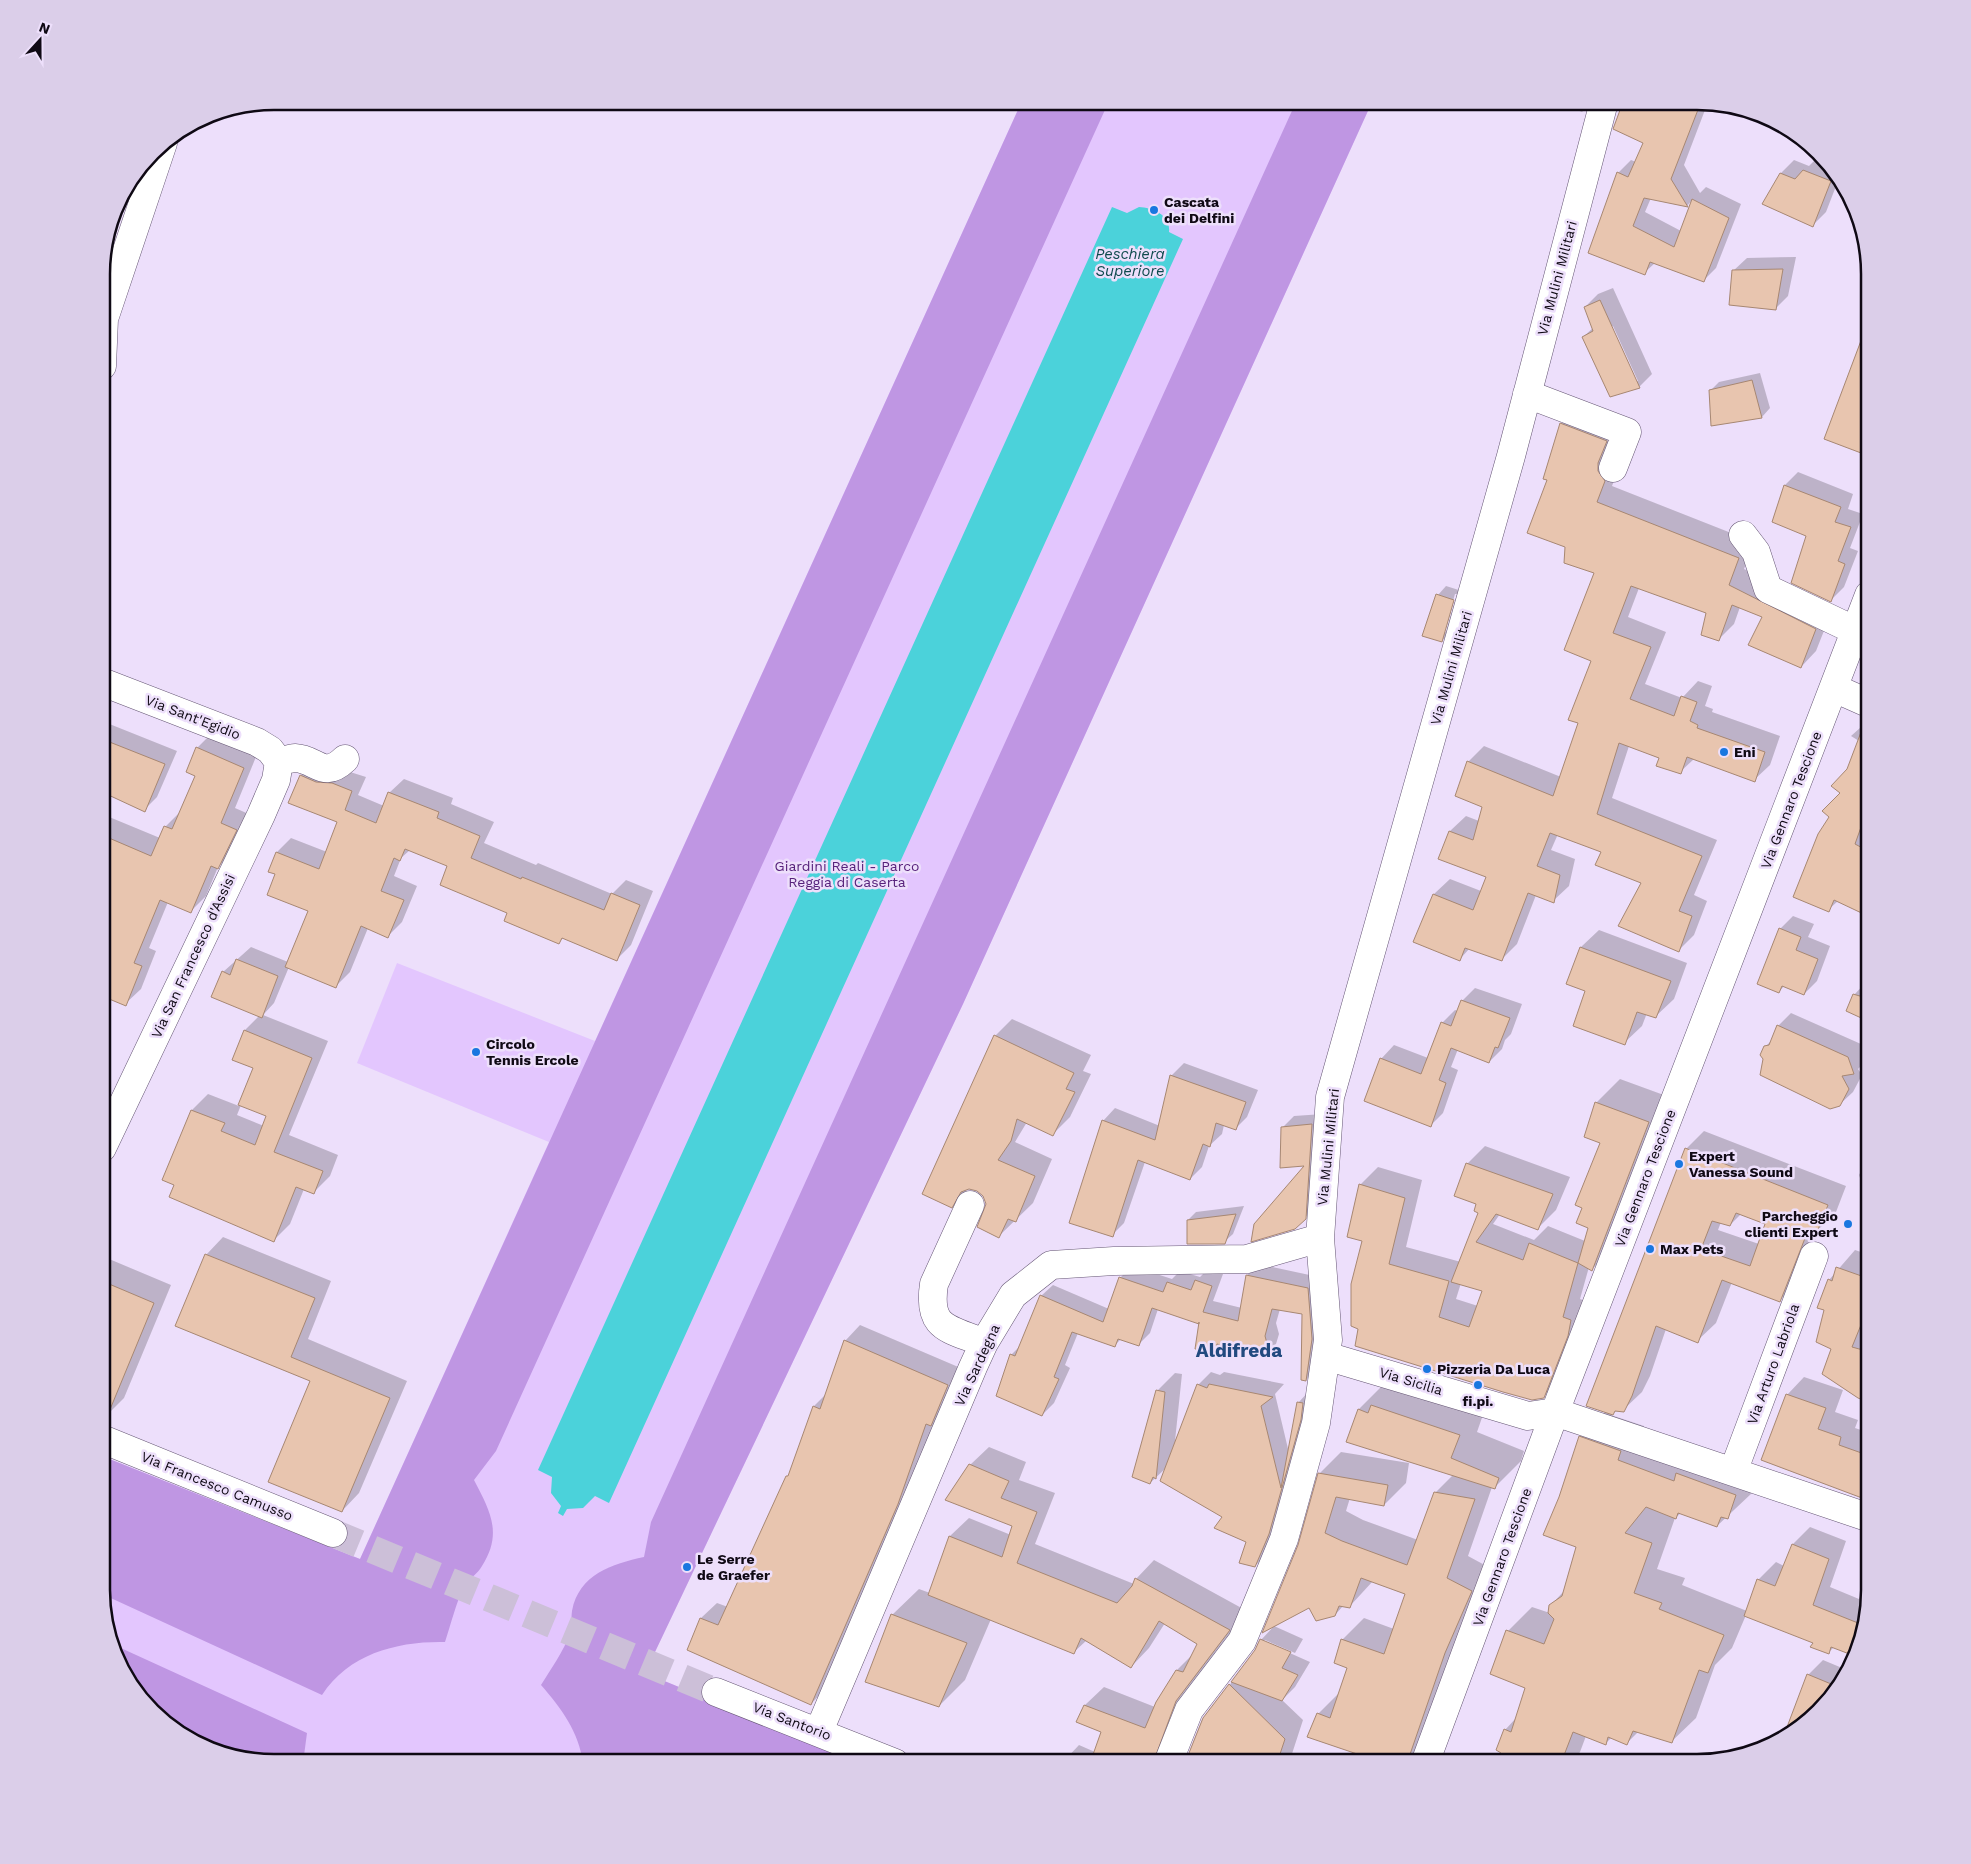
<svg xmlns="http://www.w3.org/2000/svg" width="1971" height="1864" viewBox="0 0 1971 1864" font-family="'Work Sans',sans-serif">
<style>
.green{fill:#e3c6fe}
.forest{fill:#bf96e3}
.water{fill:#4bd2da}
.shadow{fill:#0003;fill-rule:evenodd}
.building{fill:#e8c5af;stroke:#a78772;fill-rule:evenodd}
.lines{fill:none;stroke-linecap:round;stroke-linejoin:round}
.minor-tunnel{stroke:#ccbfd8;stroke-width:28;stroke-dasharray:28 14;stroke-linecap:butt}
.minor-casing{stroke:#655674;stroke-width:29}
.minor{stroke:#fff;stroke-width:28}
.poi-dot{fill:#1977e0;stroke:#eddffb;stroke-width:2}
.labels{text-anchor:middle;dominant-baseline:central;stroke-width:5;stroke-linejoin:round;paint-order:stroke}
.poi-label{font-size:14px;font-weight:bold;fill:#0f0914;stroke:#eddffb;text-anchor:start}
.street-label{font-size:14px;fill:#0f0914;stroke:#eddffb}
.park-label{font-size:14px;fill:#57227b;stroke:#eddffb}
.water-label{font-size:15px;font-style:italic;fill:#0e4a4d;stroke:#eddffb}
.district-label{font-size:19px;font-weight:bold;fill:#214a7f;stroke:#eddffb}
.rim{fill:none;stroke:#0f0914;stroke-width:2.5}
</style>
<rect width="100%" height="100%" fill="#eddffb"/>
<path class="green" d="M1022,101l350,1 -409,902 -318,669 219,90h-590l-66,-14 -56,-37 -37,-56 -13,-55v-145l258,103 189,-417 -192,-79 40,-100 198,78z"/>
<path class="forest" d="M1022,101h87l-613,1350 -22,29c16,31 29,53 8,86 -4,8 -14,13 -18,20 -8,17 -13,38 -19,56 -46,-1 -96,11 -123,53l-220,-101v-138l258,103z
M1296,102h76l-409,902 -318,669 219,90h-281c-4,-31 -22,-55 -42,-78 10,-16 22,-33 29,-51 2,-7 1,-16 2,-23 7,-37 40,-47 72,-54l7,-35z
M112,1644l195,89 -4,30h-29l-66,-14 -56,-37 -37,-56z"/>
<path class="water" d="M1112,207l15,6 12,-6c14,1 32,8 30,25l14,7 -574,1264 -14,-7 -12,12 -16,1 -4,7 -5,-3 3,-7 -10,-13 1,-16 -14,-7z"/>
<path class="shadow" d="M1556,102h36l-10,10z
M1625,102h83l-5,8h2l-21,55 16,28 6,-6 35,17 -25,64 -13,13 -48,-18 -11,10 -26,-100 13,-13 5,2 9,-20 -30,-13zM1651,198l36,8 5,-6 -11,31 -36,-19z
M1817,158l8,3 13,20 -12,31 -13,13 -32,-52 13,-13 15,6z
M1796,257l-8,39 -13,13 -42,-38 14,-13z
M1613,288l39,86 -13,13 -56,-50 10,-9 -8,-21 13,-13zM1613,326l25,55h-3l-24,-54z
M1869,320v135l-43,-17z
M1760,373l10,35 -8,9 -49,8 -3,-34 9,-9z
M1576,408l46,17 -2,40 -8,21 142,56 -10,27 87,44 -15,38 -15,16 -37,-51 -24,-9 -6,17 -16,16 -10,-28 -69,-24 -11,29 38,15 -21,52 37,14 16,-17 14,5 -7,20 8,3 -1,3 68,24 -10,29 -16,15 -60,-21 -14,13 -20,-14 -31,-12 -17,52 105,42 -23,55 13,6 -13,34 -16,16 -36,-68 -39,-31 -45,-18 -7,16 24,9 -6,27 -16,15 -17,-6 -19,49 -16,16 -31,-12 -10,11 -26,-65 16,-15 31,12 6,-15 -47,-18 10,-27 16,-15 13,5 5,-15 -16,-44 16,-16 77,31 19,-54 12,-63 4,-87 -29,-27 -18,-67 12,-55z
M1798,472l55,22 -5,15 15,5 -13,34 8,3 -14,36 -13,13 -23,-65 -23,-50z
M1446,586l16,5 -12,41 -8,9 -4,-46zM1455,594h2l-11,38h-2z
M1870,719l-1,110 1,86 -32,-14 -10,9 3,-93 28,-76 -8,-5z
M102,721l75,30 -20,46 -13,13 -42,-18z
M212,733l46,19 -23,56 16,7 -18,37 -15,15 -12,29 -15,15 -23,-9 -19,46 7,3 -15,38 -16,15 -23,-10v-180l58,24 5,-11 15,-15 16,-37 1,-27z
M315,761l51,16 -8,18 26,11 5,-13 15,-14 49,19 -2,6 43,18 -10,21 52,22 2,-2 74,31 14,-14 27,11 -22,54 -14,14 -53,-22 -5,5 -50,-29 -60,-48 -39,-15 -9,8 -7,18 23,10 -15,36 -14,14 -20,-8 -18,44 -14,14 -47,-19 -15,36 -11,12 65,26 -39,94 49,20 -8,21 -17,17 -9,-4 -14,35 -16,16 -110,-61 28,-69 16,-16 31,12 15,-38 -9,-38 15,-15 -37,-43 28,-25 37,15 22,-52 -34,-37 1,-21 14,-14 36,14 12,-31 -38,-46zM241,1105l27,11 -4,10 -27,-11z
M1793,916l21,8 -6,13 22,9 -13,35 -13,13 -20,-8 -5,6 1,-63z
M1599,930l88,33 -13,36 -18,17 -9,-3 -5,13 -18,17 -37,-53 -19,-7 13,-36z
M1867,981l3,1v45l-16,-32z
M1475,988l47,16 -11,30 -6,6 -3,9 -13,13 -31,-13 -7,18 7,3 -15,43 -13,13 -65,-26 16,-41 13,-14 34,13 14,-35 13,-13 3,1 4,-10z
M1791,1013l70,31 6,16 -9,9 4,6 -9,17 -14,13 -74,-58 8,-8 5,-13z
M1012,1019l79,36 -8,16 8,3 -21,43 -17,17 -26,-12 -12,20 37,17 -19,44 -34,33 -15,-40 -7,-6 -8,-2 -18,18 44,-170z
M1184,1063l74,27 -11,27 -12,12 -11,-4 -2,9 -13,12 -7,21 -12,12 -45,-17 -21,61 -12,12 -9,-114 12,-13 45,18 12,-51z
M1620,1079l52,19 -56,148 -24,23 -3,-2 -9,32 8,3 -27,77 -18,18 -184,-69 4,-88 -3,-55 18,-18 44,13 -16,67 55,15 19,-50 -13,-48 18,-18 85,31 -14,33 -18,18 -38,-14 -7,10 41,16 14,-14 37,15 5,-14 -6,-20 18,-65 -16,-6 11,-34zM1461,1283l23,7 -6,16 -22,-7z
M1323,1114l-6,92 -23,22 13,-64 -25,-36 12,-12z
M1704,1131l142,55 -10,26 -16,16 -22,54 -18,18 -48,-18 -16,41 -19,18 -31,-12 -16,47 -8,16 -19,18h-6l-6,5 33,11 -3,10 119,34 -8,23 -35,33 -36,-13 -6,5 -18,51 28,9 -3,7 65,26 11,-31 18,-18 8,4 9,-22 17,-17 36,14 -16,46 29,12 11,-29v20l-12,58 -6,6 -18,-7 -6,6 -14,-11 -68,-27 -14,33 -17,17 -19,53 -25,24 -32,-11 -12,12 -15,-6 -7,7 -19,-8 -6,16 -9,11h-72l4,-11 2,-22 11,-12 10,-31 -18,-56 24,-24 18,6 1,-8 13,-14 13,-44 -17,-49 20,-61 26,-26 80,-262zM1741,1214l25,9 -7,21 -41,-14 3,-8 9,3z
M1870,1154v32l-8,-2 -3,-9z
M1244,1206l-11,28 -9,8 -36,-22 8,-8z
M223,1237l108,44 -23,58 99,42 -48,112 -17,18 -30,-130 -135,-55 29,-71z
M1855,1250l15,5v146l-37,-53 -7,-38 3,-30z
M102,1256l69,29 -47,113 -18,18 -4,-2z
M1258,1264l61,13 -2,92 -11,11 -2,-67 -24,-4 -4,14 3,11 -3,10 -12,11 -41,-11 -9,9 -13,-33 -43,-11 -8,24 -12,12 -17,-6 -6,6 -37,-12 -13,32 5,3 -16,35 -12,12 -31,-60 9,-9 21,-50 12,-11 56,24 11,-31 12,-12 40,13 8,-8 20,6 8,-8 15,5 -10,27 29,7 5,-33z
M860,1325l103,44 -137,319 -15,16 -123,-55 13,-31 16,-15 11,4 62,-134 24,-67 12,-12 19,-53z
M1211,1372l9,3 4,-3 60,12 -9,10 14,59 9,-50 13,-14 -43,164 -13,13 -7,-25 -24,-24 -58,-49 -16,15 7,-92 18,-18 7,1 -7,67 23,-56z
M1804,1377l39,13 -8,22 23,8 -3,8 15,5v67l-83,-105z
M1385,1383l100,26 -8,23 47,19 -3,10 -27,27 -2,-1 -24,69 24,13 -71,194h-56l3,-7 -50,-42 21,-21 9,-26 -6,-27 22,-22 30,11 13,-35 -34,-13 -23,25h-7l-8,9 -35,-70 19,-71 22,-22 68,11 -3,20 -22,22 -34,-7 -4,13 17,9 55,20 17,-47 18,-18 -105,-34 11,-32z
M989,1447l37,15 -7,18 36,13 -20,51 99,40 2,-5 18,-19 93,51 -52,70 -13,79h4l18,-42 52,-67 5,-11 13,-14 29,13 -8,14 -30,-13 -2,1 47,21 -15,25 -13,13 21,20 -14,43h-227l17,-18 16,7 7,-21 -24,-9 7,-17 19,-18 51,20 22,-37 17,-17 5,-9 -34,-21 -16,25 -18,19 -44,-27 -13,12 -83,-33 -26,61 -26,26 -47,-91 27,-26 11,4 20,-57 19,-18 42,17 3,-10 -44,-60z
M1823,1660l24,10 -28,42 -33,22 22,-59z
M1688,1759l10,4h-14z"/>
<path class="building" d="M1623,102h78l-30,77 17,28 -44,-9 -11,28 41,21 18,-48 37,19 -25,64 -54,-20 -5,13 -57,-22 29,-81 11,5 15,-34 -30,-14z
M1803,170l28,11 -18,46 -51,-23 18,-31 15,6z
M1783,269l-7,41 -47,-5 3,-35z
M1600,300l40,88 -30,9 -28,-60 11,-6 -9,-24z
M1868,322h1v134l-45,-17z
M1752,380l10,38 -51,8 -2,-36z
M1560,423l47,18 -9,22v8l7,10 -8,21 142,56 -10,27 87,44 -15,39 -53,-23 14,-28 -30,-12 -13,36 -18,-6 5,-22 -75,-27 -18,47 38,14 -21,52 44,17 7,-20 16,6 -7,19 8,4 -1,3 68,24 -10,30 -68,-25 -6,17 -25,-8 3,-8 -40,-15 -22,71 105,42 -23,55 13,5 -13,36 -61,-26 23,-43 -46,-18 6,-13 -51,-19 -13,33 23,9 -6,28 -26,-10 -26,68 -37,-13 -5,13 -47,-19 20,-48 40,16 13,-33 -48,-18 11,-28 24,9 9,-33 -27,-11 12,-35 86,35 25,-73 -10,-3 23,-59 -27,-11 30,-77 -30,-10 1,-16 -38,-14 20,-53 -4,-1z
M1784,485l57,22 -6,15 16,5 -13,34 7,3 -14,38 -40,-19 15,-47 -34,-14z
M1436,594l18,6 -12,42 -20,-6z
M1866,719h4v83l-15,42 15,8v65l-36,-17 -5,12 -36,-15 25,-63 11,-17 -7,-6 18,-18 -9,-7 16,-17z
M102,739l63,25 -20,48 -43,-20z
M196,747l48,21 -23,55 16,7 -19,39 -7,-3 -20,47 -31,-13 -26,63 8,3 -16,40 -24,-10v-161l49,21 13,-30 8,3 23,-53 -9,-4z
M300,775l16,7 16,1 20,8 -7,19 31,13 12,-31 51,20 -2,6 43,18 -9,22 50,21 1,-2 82,33 7,-17 29,12 -23,56 -55,-23 -3,6 -55,-23 3,-8 -67,-28 7,-19 -42,-17 -5,12 -6,-3 -13,33 23,9 -16,38 -27,-12 -25,62 -51,-21 23,-56 -41,-16 8,-21 -7,-2 8,-20 43,17 18,-47 -49,-19z
M1779,928l22,9 -5,13 22,9 -14,36 -22,-9 -3,7 -22,-9z
M1580,947l91,34 -15,37 -19,-6 -12,33 -52,-19 12,-35 -19,-7z
M236,959l42,17 -16,42 -51,-21 11,-26 8,4z
M1853,994l17,5v23l-24,-11z
M1461,1000l49,18 -12,30 -3,-1 -6,16 -38,-15 -12,32 7,3 -15,44 -67,-26 16,-43 41,16 20,-52 10,4z
M1777,1025l71,32 6,17 -12,2 7,13 -9,17 -10,3 -70,-34 3,-16 -3,-4 4,-9 5,-1z
M244,1030l68,28 -38,94 49,19 -9,23 -18,-7 -22,55 -105,-45 5,-12 -12,-5 29,-70 34,13 -4,8 34,14 11,-29 -28,-11 15,-37 -21,-8z
M994,1035l80,38 -8,16 9,3 -22,44 -36,-17 -6,22 -13,19 37,16 -19,46 -8,-3 -9,19 -22,-11 9,-23 -3,-8 -6,-5 -8,-2 -8,3 -9,16 -30,-14z
M1170,1075l76,27 -10,28 -20,-7 -6,24 -7,-3 -13,36 -52,-20 -25,77 -44,-14 33,-103 53,20z
M1595,1102l54,20 -57,149 -14,-8 10,-35 -12,-5 6,-15 -7,-3 25,-62 -16,-6z
M1312,1124l-6,95 -11,10 -44,13 3,-18 50,-58 -24,2 1,-41z
M1685,1148l143,57 -11,27 -8,-4 -29,74 -58,-22 -24,63 -42,-17 -24,70 -8,16 -9,-1 -2,4 -27,-9zM1736,1213l29,11 -15,42 -49,-17 11,-28 18,5z
M1466,1163l87,31 -15,36 -42,-16 -20,28 47,18 6,-17 49,20 -15,54 8,3 -3,16 -24,62 -12,2 -29,-8 -148,-46 3,-17 -7,-3v-42l11,-43 -15,-4 12,-53 46,14 -16,66 60,17 -10,36 30,10 13,-36 -31,-9 27,-69 -4,-2 2,-7 -22,-8z
M1236,1214l-11,30h-38v-24z
M205,1254l110,44 -24,59 99,41 -48,114 -74,-30 42,-101 -135,-55z
M1836,1267l34,12v38l-5,-2 -13,32 18,5v51l-12,-5 -36,-24 9,-25 -15,-7 8,-32 -7,-2 11,-29 4,2z
M1246,1275l62,13 4,51 -6,42 -5,-1 1,-66 -30,-5 -7,27 3,11 -3,10 -48,-13 -2,11 -20,-6 4,-27v2l-47,-16 -13,38 -21,-7 -3,8 -43,-15 -18,45 5,2 -17,37 -46,-20 14,-42 5,2 25,-61 63,27 16,-45 44,15 4,-10 24,8 4,-10 17,6 -9,26 35,9z
M102,1281l52,22 -50,121h-2z
M844,1340l104,45 -17,41 -5,-2 -28,80 -87,201 -124,-55 13,-32 18,7 68,-149h2l25,-70 7,3z
M1197,1384l10,4 2,-4 64,13 -12,9 20,82 16,-86 6,1 -2,17 -32,114 -14,33 -16,-4 7,-21 -32,-14 8,-11 -62,-36z
M1156,1390l9,2 -9,87 -3,-2 -3,7 -18,-7z
M1786,1394l40,14 -8,21 23,8 -2,8 31,11v45l-109,-41z
M1371,1405l89,30 -9,23 48,20 -4,11 -149,-47 12,-33 10,4z
M1579,1436l42,15 -3,9 56,21 2,-8 60,22 -8,24 -7,-2 -4,10 -39,-14 -2,6 -30,-12 -21,26 27,10 -18,50 28,10 -3,6 65,26 -16,38 -9,-3 -27,73 -39,-12 -6,14 -19,-8 -2,8 -33,-13 -12,31h-64l4,-10 -5,-3 8,-21 7,3 14,-44 -35,-14 16,-44 38,14 10,-25 -6,-6 1,-8 13,-9 14,-49 -33,-12 16,-38z
M969,1464l40,17 -8,17 36,14 -20,51 100,40 15,-17 3,-8 95,52 -54,71 -23,62h-63l11,-31 -25,-10 8,-17 61,23 11,-26 20,-32 7,2 14,-28 -38,-23 -28,47 -50,-30 -7,16 -146,-59 21,-59 53,21 10,-31 -67,-26z
M1318,1473l70,12 -4,21 -48,-9 -11,36 17,8 65,24 27,-73 41,7 -28,79 25,13 -27,62 -38,110h-43l2,-6 -59,-20 10,-24 13,5 17,-50 -13,-5 7,-24 43,15 21,-60 -44,-16 -11,30 -11,-2 -4,10 -19,5 -7,-13 -47,25 36,-88z
M1792,1544l37,15 -16,46 50,20 -11,30 -21,-8 -2,7 -19,-7 3,-4 -69,-27 13,-37 18,7z
M891,1614l76,29 -28,64 -74,-25z
M1260,1639l31,13 -9,16 16,7 -16,26 -51,-19 24,-32z
M1807,1674l29,12 -17,26 -35,23z
M1229,1684l56,55 -8,24h-92l18,-45z"/>
<g class="lines">
<path class="minor-tunnel" d="M333,1533l383,159"/>
<g class="minor-casing">
<path id="minor" d="M102,366l2,-47 59,-176
M1527,394l100,38 -14,36
M1743,535l13,17 12,37 88,42
M102,682l155,60 13,8 9,12
M1834,688l36,16
M279,762c5,-1 11,-4 16,-4 22,1 28,22 50,1
M102,1148l159,-333 15,-35 3,-18
M970,1205l-36,79c-7,46 15,44 50,59
M1326,1356l202,60 27,-4 315,106
M102,1439l231,94
M1733,1472l81,-216
M716,1692l179,71
M819,1731l154,-364 11,-24 29,-48 38,-30 63,-4 133,-2 73,-21
M1168,1763l21,-53 53,-69 42,-102 32,-116 12,-83 -8,-102 10,-141 181,-641 93,-354
M1425,1763l130,-351 314,-817"/>
</g>
<use href="#minor" class="minor"/>
</g>
<g class="poi-dot">
<circle cx="1154" cy="210" r="5"/>
<circle cx="1724" cy="752" r="5"/>
<circle cx="476" cy="1052" r="5"/>
<circle cx="1679" cy="1164" r="5"/>
<circle cx="1848" cy="1224" r="5"/>
<circle cx="1650" cy="1249" r="5"/>
<circle cx="1427" cy="1369" r="5"/>
<circle cx="1478" cy="1385" r="5"/>
<circle cx="687" cy="1567" r="5"/>
</g>
<g class="labels">
<g class="poi-label">
<text x="1164" y="202">Cascata<tspan x="1164" dy="16">dei Delfini</tspan></text>
<text x="1734" y="752">Eni</text>
<text x="486" y="1044">Circolo<tspan x="486" dy="16">Tennis Ercole</tspan></text>
<text x="1689" y="1156">Expert<tspan x="1689" dy="16">Vanessa Sound</tspan></text>
<text x="1838" y="1216" text-anchor="end">Parcheggio<tspan x="1838" dy="16">clienti Expert</tspan></text>
<text x="1660" y="1249">Max Pets</text>
<text x="1437" y="1369">Pizzeria Da Luca</text>
<text x="1478" y="1401" text-anchor="middle">fi.pi.</text>
<text x="697" y="1559">Le Serre<tspan x="697" dy="16">de Graefer</tspan></text>
</g>
<g class="street-label">
<text transform="translate(1557 278) rotate(-75)">Via Mulini Militari</text>
<text transform="translate(1451 668) rotate(-74)">Via Mulini Militari</text>
<text transform="translate(193 717) rotate(21)">Via Sant'Egidio</text>
<text transform="translate(1791 800) rotate(-69)">Via Gennaro Tescione</text>
<text transform="translate(193 956) rotate(-65)">Via San Francesco d'Assisi</text>
<text transform="translate(1328 1147) rotate(-84)">Via Mulini Militari</text>
<text transform="translate(1645 1178) rotate(-69)">Via Gennaro Tescione</text>
<text transform="translate(1773 1364) rotate(-70)">Via Arturo Labriola</text>
<text transform="translate(977 1365) rotate(-65)">Via Sardegna</text>
<text transform="translate(1411 1381) rotate(17)">Via Sicilia</text>
<text transform="translate(217 1486) rotate(22)">Via Francesco Camusso</text>
<text transform="translate(1502 1557) rotate(-70)">Via Gennaro Tescione</text>
<text transform="translate(792 1721) rotate(21)">Via Santorio</text>
</g>
<g class="park-label">
<text x="847" y="866">Giardini Reali - Parco<tspan x="847" dy="16">Reggia di Caserta</tspan></text>
</g>
<g class="water-label">
<text x="1130" y="254">Peschiera<tspan x="1130" dy="17">Superiore</tspan></text>
</g>
<g class="district-label">
<text x="1239" y="1350">Aldifreda</text>
</g>
</g>
<path d="M0 0H1971V1864H0ZM274 110H1697A164 164 0 0 1 1861 274V1590A164 164 0 0 1 1697 1754H274A164 164 0 0 1 110 1590V274A164 164 0 0 1 274 110Z" fill="#dbcee9" fill-rule="evenodd"/>
<path class="rim" d="M274 110H1697A164 164 0 0 1 1861 274V1590A164 164 0 0 1 1697 1754H274A164 164 0 0 1 110 1590V274A164 164 0 0 1 274 110Z"/>
<g transform="translate(40 40) rotate(21)" stroke="#eddffb" stroke-width="4" paint-order="stroke">
<path d="M0-4L9 19L0 12L-9 19Z" fill="#0f0914"/>
<text y="-8" font-size="14" font-weight="bold" text-anchor="middle" fill="#0f0914">N</text>
</g>
</svg>
